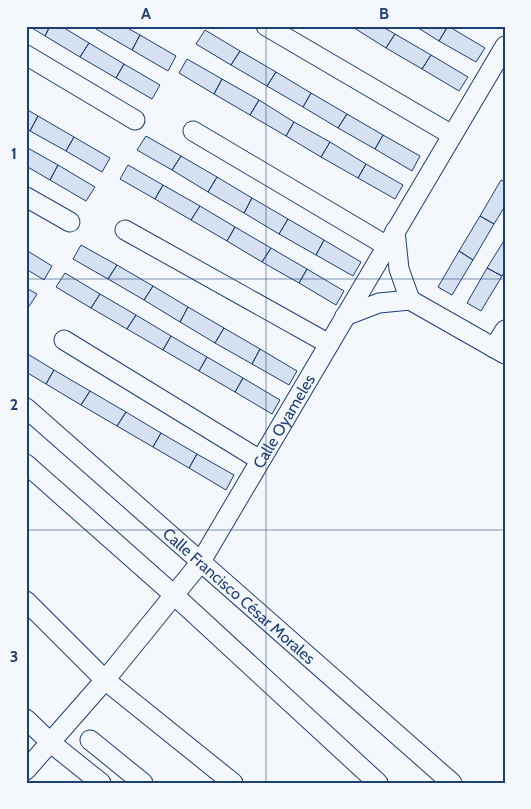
<svg xmlns="http://www.w3.org/2000/svg" width="531" height="809" viewBox="0 0 531 809" font-family="Cabin,sans-serif">
<style>
.building{fill:#d5e0f0;stroke:#1d3f73}
.lines{fill:none;stroke-linecap:round;stroke-linejoin:round}
.minor-casing{stroke:#1d3f73;stroke-width:21}
.minor{stroke:#f4f7fb;stroke-width:19}
.grid{fill:none;stroke:#1d3f73;stroke-width:1;stroke-opacity:0.55}
.labels{text-anchor:middle;dominant-baseline:central;stroke-width:4;stroke-linejoin:round;paint-order:stroke}
.street-label{font-size:16px;fill:#1d3f73;stroke:#f4f7fb}
.neatline{fill:none;stroke:#1d3f73;stroke-width:2}
.grid-label{font-size:16px;text-anchor:middle;font-weight:bold;fill:#1d3f73}
</style>
<rect width="100%" height="100%" fill="#f4f7fb"/>
<path class="building" d="M29,26h21l-5,10z
M50,26h11l28,17 -9,14 -35,-21z
M98,26h26l16,9 -8,15 -36,-21z
M351,26h30l14,8 -9,14z
M415,26h33l-9,15z
M448,26l37,22 -9,14 -37,-21z
M205,30l35,21 -9,14 -35,-21z
M395,34l36,21 -9,14 -36,-21z
M140,35l36,21 -8,15 -36,-21z
M89,43l35,21 -8,14 -36,-21z
M240,51l36,21 -9,14 -36,-21z
M431,55l37,22 -9,14 -37,-22z
M187,59l35,20 -8,15 -35,-21z
M124,64l36,21 -8,14 -36,-21z
M276,72l35,21 -8,14 -36,-21z
M222,79l37,21 -9,15 -36,-21z
M311,93l36,21 -9,14 -35,-21z
M259,100l35,22 -8,14 -36,-21z
M26,109l12,7 -8,15 -4,-3z
M347,114l36,21 -8,14 -37,-21z
M38,116l36,21 -8,14 -36,-20z
M294,122l36,20 -9,15 -35,-21z
M383,135l37,21 -8,15 -37,-22z
M146,136l35,20 -9,14 -35,-20z
M74,137l36,21 -8,14 -36,-21z
M330,142l36,22 -8,14 -37,-21z
M26,147l32,18 -8,15 -24,-14z
M181,156l36,21 -9,15 -36,-22z
M366,164l37,21 -8,14 -37,-21z
M58,165l37,22 -9,14 -36,-21z
M128,165l35,20 -8,14 -35,-20z
M217,177l35,21 -8,15 -36,-21z
M501,180l4,2v24l-11,18 -14,-8z
M163,185l37,21 -9,14 -36,-21z
M252,198l36,21 -9,15 -35,-21z
M200,206l35,21 -8,14 -36,-21z
M480,216l14,8 -21,36 -14,-9z
M288,219l36,21 -8,15 -37,-21z
M235,227l36,21 -9,14 -35,-21z
M505,239v32l-3,5 -15,-8z
M324,240l37,22 -8,14 -37,-21z
M81,245l36,20 -9,14 -35,-20z
M271,248l36,21 -8,14 -37,-21z
M26,250l26,16 -8,14 -18,-11z
M459,251l14,9 -21,35 -14,-8z
M117,265l36,21 -9,14 -36,-21z
M487,268l15,8 -21,35 -14,-8z
M307,269l37,22 -8,14 -37,-22z
M65,273l35,21 -9,14 -35,-21z
M153,286l35,21 -8,15 -36,-22z
M26,288l11,6 -9,14 -2,-1z
M100,294l36,21 -9,14 -36,-21z
M188,307l36,21 -9,15 -35,-21z
M136,315l35,21 -8,14 -36,-21z
M224,328l36,21 -8,15 -37,-21z
M171,336l36,21 -8,14 -36,-21z
M260,349l37,22 -8,14 -37,-21z
M26,353l28,17 -8,14 -20,-12z
M207,357l36,21 -8,14 -36,-21z
M54,370l36,21 -9,14 -35,-21z
M243,378l37,22 -8,14 -37,-22z
M90,391l36,21 -9,14 -36,-21z
M126,412l35,21 -8,14 -36,-21z
M161,433l36,21 -8,14 -36,-21z
M197,454l37,21 -8,15 -37,-22z"/>
<g class="lines">
<g class="minor-casing">
<g id="minor">
<path d="M266,26l186,109"/>
<path d="M26,55l109,65"/>
<path d="M193,131l194,115"/>
<path d="M26,197l44,25"/>
<path d="M125,230l204,114"/>
<path d="M395,231l4,38 11,31"/>
<path d="M345,316l34,-13 31,-3 95,54"/>
<path d="M64,340l196,120"/>
<path d="M494,348l11,-18"/>
<path id="s1" d="M26,408l426,375"/>
<path d="M26,464l148,131 204,188"/>
<path d="M26,601l79,79 128,103"/>
<path d="M26,719l25,24 50,40"/>
<path d="M90,740l53,43"/>
<path id="s2" d="M26,770l79,-90 95,-117 305,-517"/>
</g>
</g>
<use href="#minor" class="minor"/>
</g>
<path class="grid" d="M266,26v757M26,279h479M26,530h479"/>
<g class="labels">
<g class="street-label">
<text stroke="none"><textPath href="#s2" startOffset="435">Calle Oyameles</textPath></text>
<text stroke="none"><textPath href="#s1" startOffset="284">Calle Francisco César Morales</textPath></text>
</g>
</g>
<rect width="531" height="809" fill="none" stroke="#f4f7fb" stroke-width="55"/>
<rect x="28" y="28" width="476" height="754" class="neatline"/>
<g class="grid-label">
<text x="146" y="19">A</text>
<text x="384" y="19">B</text>
<text x="14" y="159">1</text>
<text x="14" y="410">2</text>
<text x="14" y="662">3</text>
</g>
</svg>
